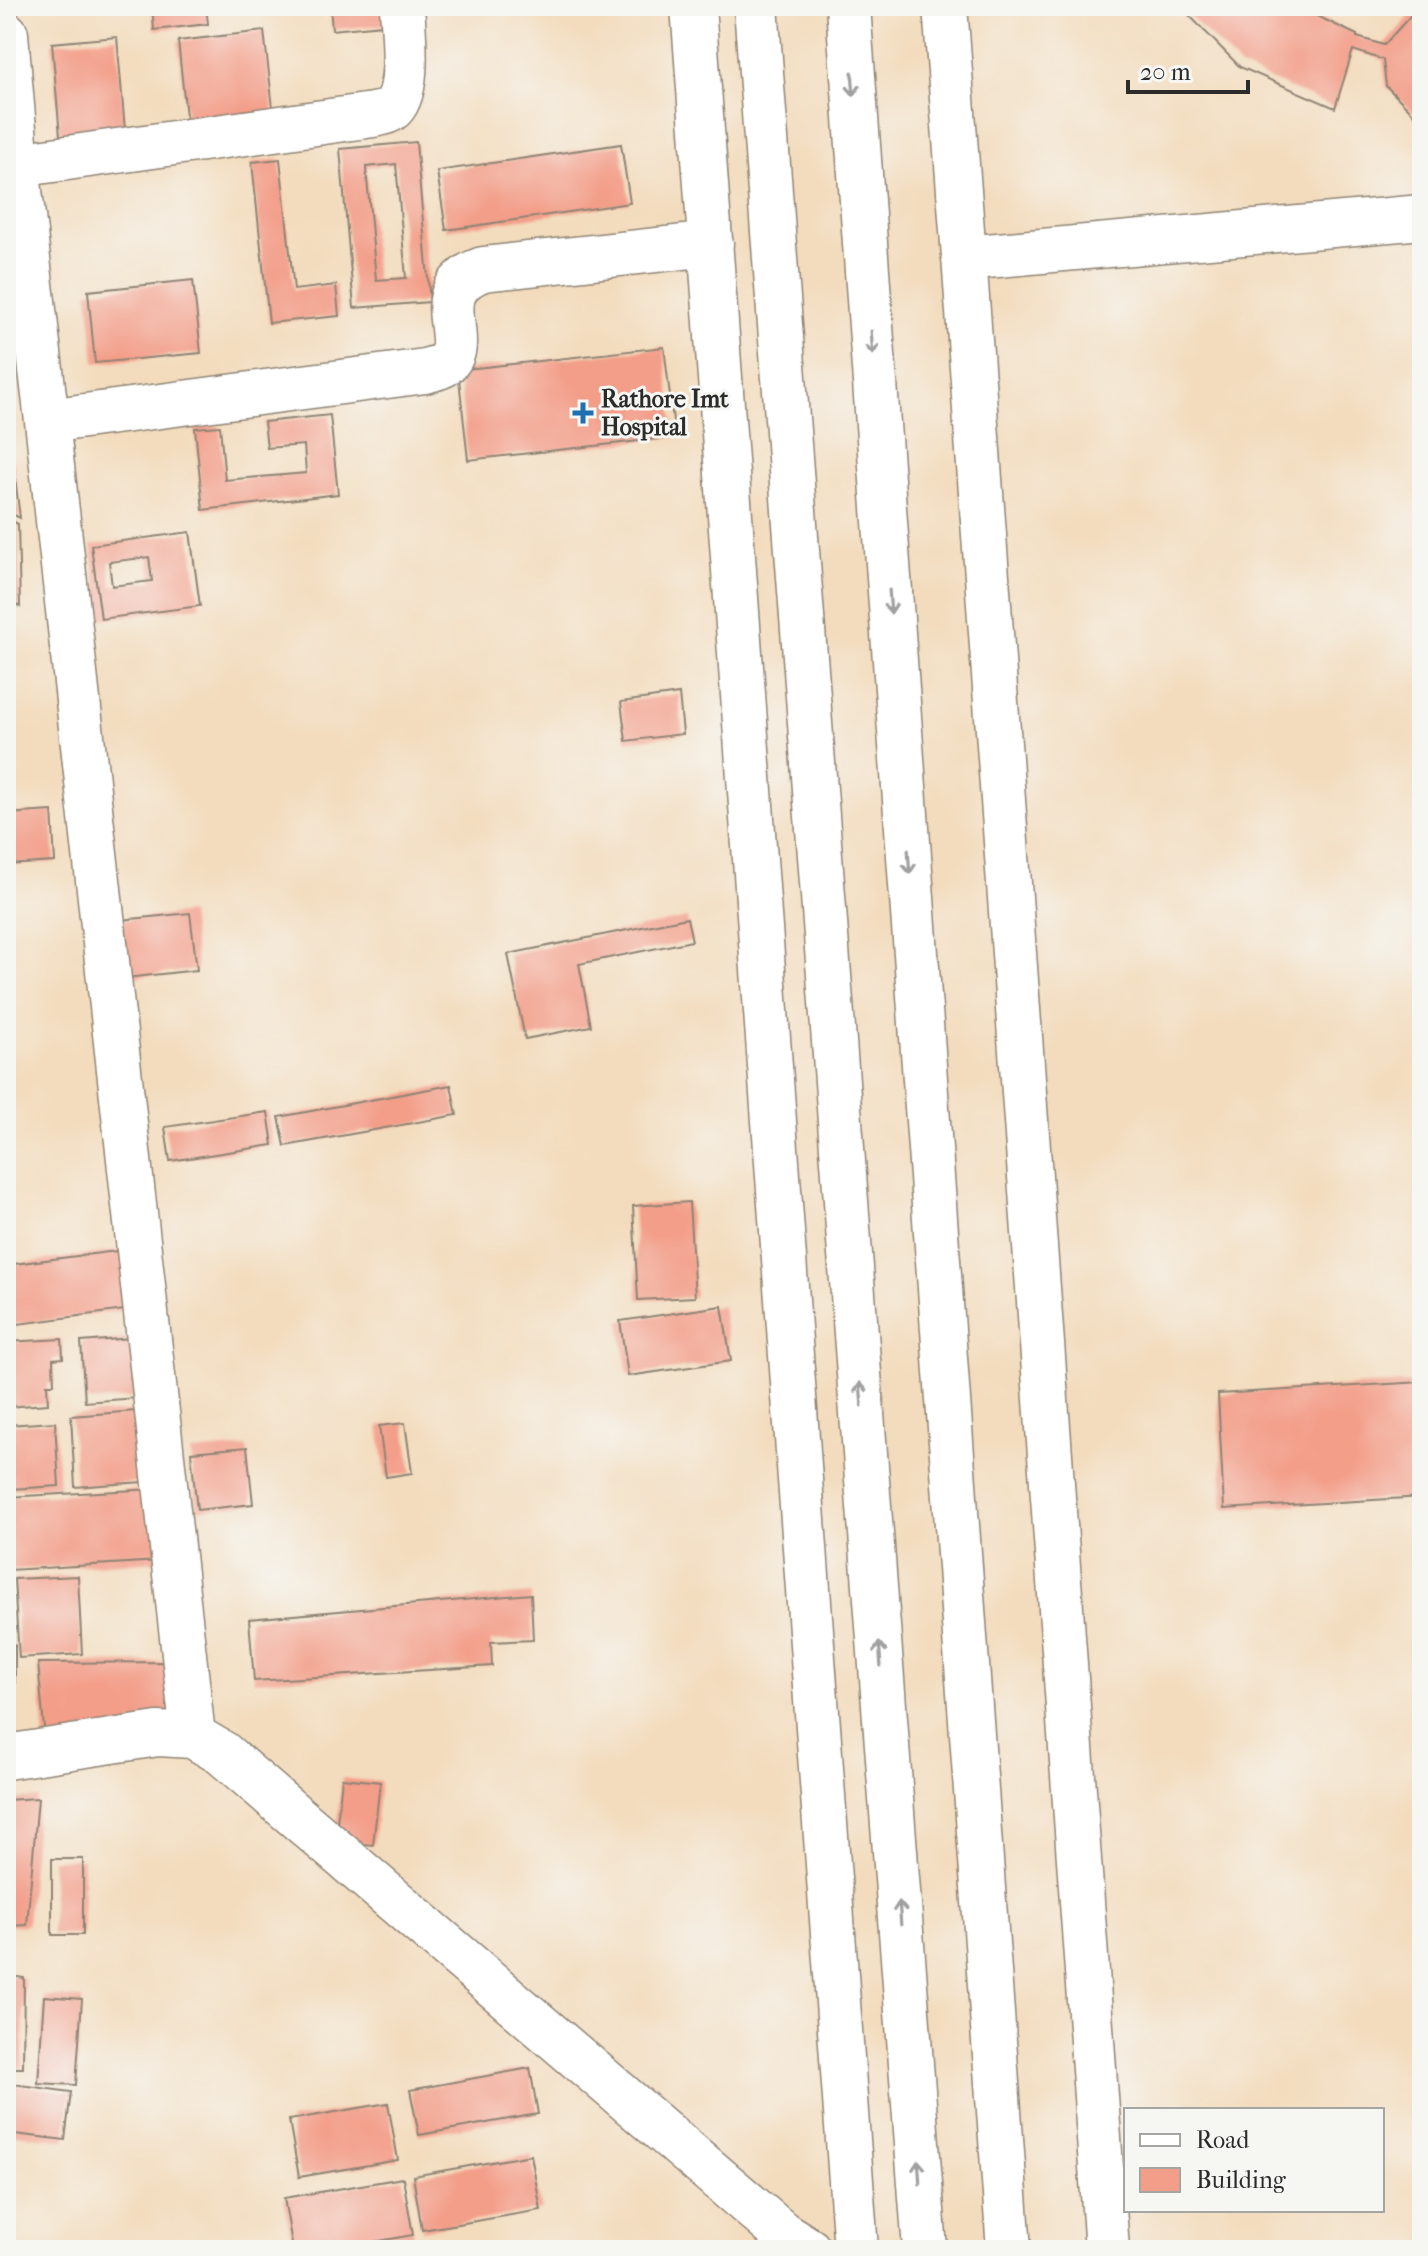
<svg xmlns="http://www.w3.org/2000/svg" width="1428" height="2256" viewBox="0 0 1428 2256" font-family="'IM FELL French Canon',serif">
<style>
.building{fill:#f39e89;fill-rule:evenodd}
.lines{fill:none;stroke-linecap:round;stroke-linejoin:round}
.minor-casing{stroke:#8f8474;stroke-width:47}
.minor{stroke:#fff;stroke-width:44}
.oneway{stroke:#a0a0a0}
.poi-dot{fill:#1f6fb2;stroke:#f6f6f2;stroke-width:3}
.labels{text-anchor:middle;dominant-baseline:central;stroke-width:6;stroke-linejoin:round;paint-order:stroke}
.poi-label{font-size:24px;font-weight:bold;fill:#2b2b2b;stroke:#f6f6f2;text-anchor:start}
</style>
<rect width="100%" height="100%" fill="#f6f6f2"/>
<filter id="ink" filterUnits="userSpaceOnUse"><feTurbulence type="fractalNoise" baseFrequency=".0125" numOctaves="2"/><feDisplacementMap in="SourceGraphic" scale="16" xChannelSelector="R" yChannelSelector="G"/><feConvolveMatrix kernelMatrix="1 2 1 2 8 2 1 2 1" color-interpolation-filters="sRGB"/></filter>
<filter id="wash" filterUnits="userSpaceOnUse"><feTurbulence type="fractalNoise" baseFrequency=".006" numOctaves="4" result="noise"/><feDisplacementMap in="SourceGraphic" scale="32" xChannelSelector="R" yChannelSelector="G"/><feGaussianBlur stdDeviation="1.8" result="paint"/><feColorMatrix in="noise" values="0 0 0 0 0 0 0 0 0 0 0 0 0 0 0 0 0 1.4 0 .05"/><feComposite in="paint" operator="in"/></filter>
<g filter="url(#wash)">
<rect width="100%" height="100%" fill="#f3dcbd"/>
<g id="blocks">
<path class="building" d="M152,6h54l2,18 -54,6z
M330,6h61l1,18 -60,6z
M1180,6h116l61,29v2l27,8 35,-39 3,1v112h-3l-33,-33 -3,-26 -30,-10 -18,58 -95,-41z
M264,31l11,94 -87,10 -10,-94z
M117,37l9,105 -65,6 -9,-105z
M416,142l14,160 -76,6 -14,-159zM396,164l10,114 -30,2 -10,-113z
M621,144l9,59 -184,27 -9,-59z
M280,159l14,131 42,-5 3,31 -70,7 -17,-161z
M193,280l8,73 -106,10 -7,-72z
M664,347l11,90 -207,23 -10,-90z
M330,415l8,79 -135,16 -8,-82 25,-2 5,54 81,-7 -2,-28 -37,3 -3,-26z
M6,457l7,4 7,57 -14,-7z
M6,518l12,6 2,83 -14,-8z
M190,532l10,74 -99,13 -10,-74zM149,557l3,24 -40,5 -3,-24z
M679,694l4,40 -57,7 -5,-39z
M52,811l3,51 -49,3v-51z
M190,913l7,57 -71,8 -5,-58z
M687,918l5,23 -113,23 12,62 -66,13 -17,-85z
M451,1085l6,30 -172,31 -6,-29z
M268,1112l5,33 -103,16 -5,-34z
M689,1202l6,95 -57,3 -5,-94z
M132,1249l8,59 -129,17 -5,-41v-19z
M722,1306l9,55 -103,15 -8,-55z
M145,1337l4,60 -64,5 -4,-60z
M62,1339l1,19 -10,1 1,25h-7l1,20 -42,3v-65z
M1422,1382v115l-198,12 -6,-115z
M149,1410l8,71 -82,6 -4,-71z
M55,1422l4,64 -48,3 -4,-64z
M405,1423l7,50 -26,4 -7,-51z
M247,1447l6,57 -56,6 -6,-58z
M155,1489l5,72 -151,9 -3,-73z
M78,1576l4,78 -63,4 -5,-79z
M531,1594l2,46 -42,2 1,24 -238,15 -5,-62z
M6,1645h9v98l-9,-1z
M180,1662l2,61 -137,16 -7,-76z
M342,1778l38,4 -7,63 -38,-4z
M38,1798l-11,127 -21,1v-126z
M52,1859h31v76h-31z
M6,1975l18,3 -1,90h-17z
M44,1996l38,3 -6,86 -38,-2z
M530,2068l8,46 -119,21 -9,-45z
M6,2083l65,9 -6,48 -59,-7z
M388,2103l10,57 -99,17 -10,-57z
M531,2155l10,55 -119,20 -9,-54z
M403,2178l10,57 -84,15h-36l-9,-52z"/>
</g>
</g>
<g filter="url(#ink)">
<use href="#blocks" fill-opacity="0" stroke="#8f8474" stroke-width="2"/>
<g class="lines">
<g class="minor-casing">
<path id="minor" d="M693,6l163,2244
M756,6l169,2244
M848,6l161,2244
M945,6l20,264 142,1980
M6,34l11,131 30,256 146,1315
M17,165l356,-50c5,-1 13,-2 17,-5 22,-16 13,-80 12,-104
M964,258l458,-41
M47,421l378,-50c6,-2 13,-3 18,-6 32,-21 -22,-74 40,-96l228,-25
M6,1757l152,-23 35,2 29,17 560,480 27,17"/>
</g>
<use href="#minor" class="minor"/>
</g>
<defs><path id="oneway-shaft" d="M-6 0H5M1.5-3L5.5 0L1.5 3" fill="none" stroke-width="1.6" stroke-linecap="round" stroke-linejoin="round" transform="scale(2)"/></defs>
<g class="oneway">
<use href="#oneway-shaft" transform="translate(853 84) rotate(86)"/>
<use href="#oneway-shaft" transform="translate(872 343) rotate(86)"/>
<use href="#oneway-shaft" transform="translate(890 602) rotate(86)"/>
<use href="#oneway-shaft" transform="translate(909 862) rotate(86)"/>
<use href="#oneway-shaft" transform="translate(861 1394) rotate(-94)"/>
<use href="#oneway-shaft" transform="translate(880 1654) rotate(-94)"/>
<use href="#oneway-shaft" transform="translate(900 1913) rotate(-94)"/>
<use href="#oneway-shaft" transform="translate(919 2172) rotate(-94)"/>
</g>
</g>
<path class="poi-dot" d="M579 401h8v8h8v8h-8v8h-8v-8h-8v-8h8z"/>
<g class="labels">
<g class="poi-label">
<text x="601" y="399">Rathore Imt<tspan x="601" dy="28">Hospital</tspan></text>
</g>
</g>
<rect width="1428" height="2256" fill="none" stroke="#f6f6f2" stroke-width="32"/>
<rect x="1124" y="2108" width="260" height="104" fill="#f6f6f2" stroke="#a5a5a2" stroke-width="2"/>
<rect x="1140" y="2134" width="40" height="12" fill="#ffffff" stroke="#a5a5a2" stroke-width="2"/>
<text x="1196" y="2148" font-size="24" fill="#2b2b2b">Road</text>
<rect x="1140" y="2168" width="40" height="24" fill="#f39e89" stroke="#a5a5a2" stroke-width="2"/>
<text x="1196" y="2188" font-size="24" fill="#2b2b2b">Building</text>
<path d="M1128 80v12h120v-12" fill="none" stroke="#2b2b2b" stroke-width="4"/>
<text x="1140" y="80" font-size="24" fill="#2b2b2b" stroke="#f6f6f2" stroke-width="6" paint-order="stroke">20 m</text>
</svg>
